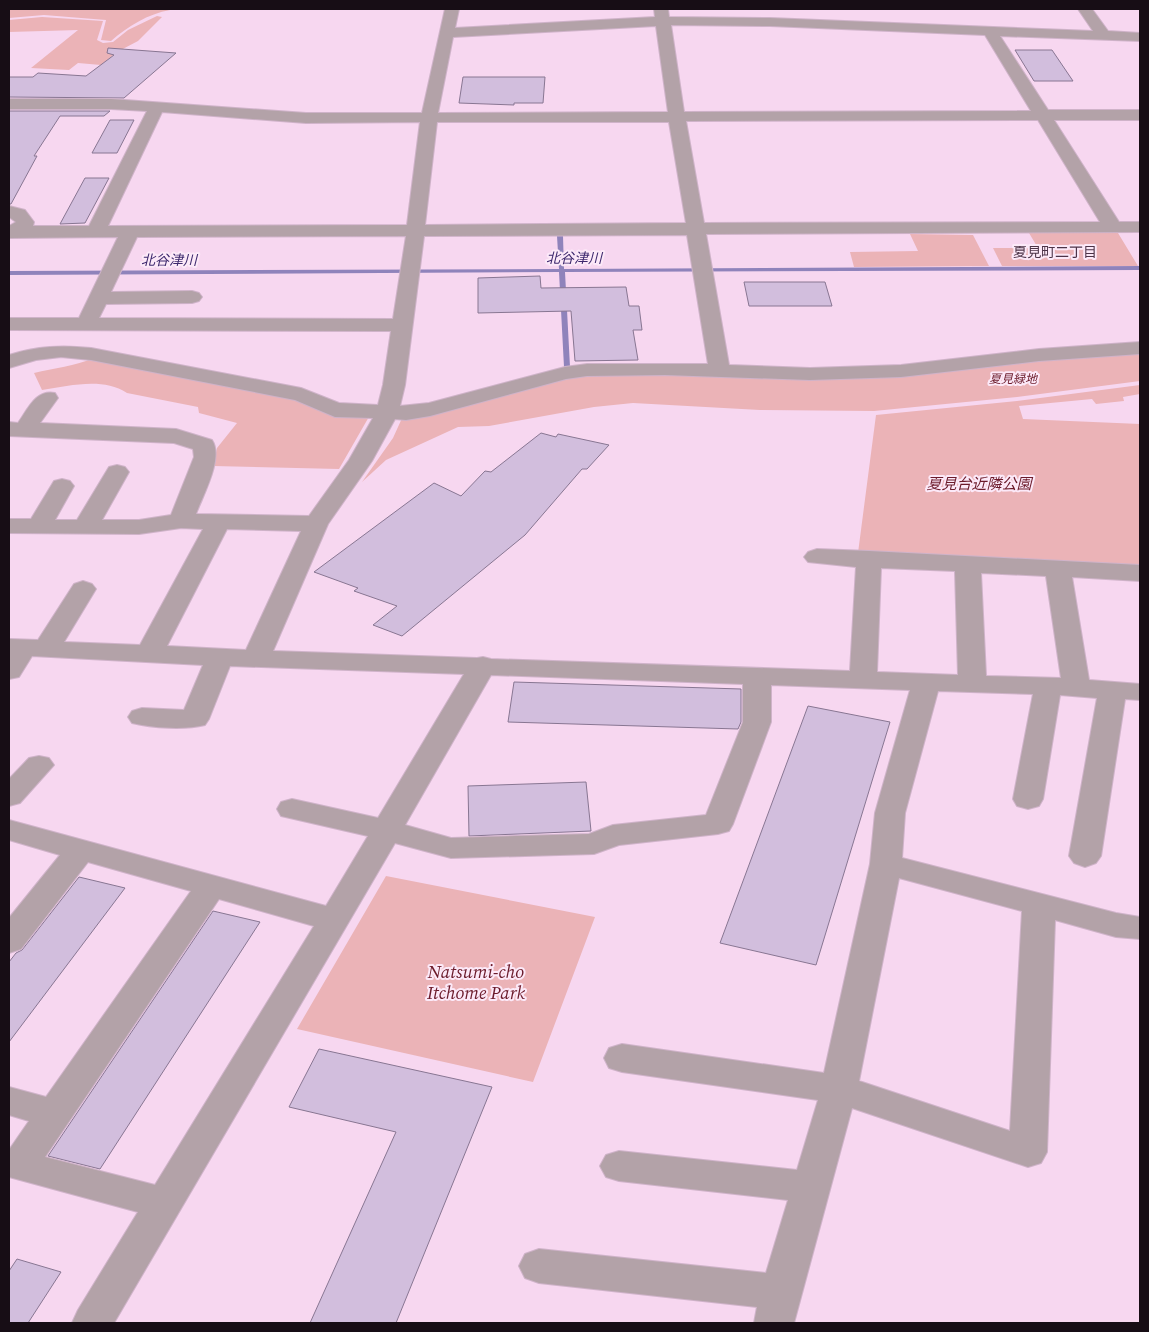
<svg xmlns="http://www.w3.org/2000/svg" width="1149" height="1332" viewBox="0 0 1149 1332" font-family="'Source Serif 4','Noto Sans JP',serif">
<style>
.green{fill:#ebb3b7}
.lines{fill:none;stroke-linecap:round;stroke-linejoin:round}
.stream{fill:#8f83bb;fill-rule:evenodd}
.building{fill:#d2bedd;stroke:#887692}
.minor-casing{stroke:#cfb3c9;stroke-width:2}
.minor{fill:#b3a2a8;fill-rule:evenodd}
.labels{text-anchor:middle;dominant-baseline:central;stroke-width:4;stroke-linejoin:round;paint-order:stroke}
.far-park-label{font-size:12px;font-style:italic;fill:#6b1a2a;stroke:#fce9f8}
.far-neighbourhood-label{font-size:14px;fill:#4c3347;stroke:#fce9f8}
.far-water-label{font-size:14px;font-style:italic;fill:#3d286d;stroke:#fce9f8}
.park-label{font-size:15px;font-style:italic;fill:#6b1a2a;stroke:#fce9f8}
.near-park-label{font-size:18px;font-style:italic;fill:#6b1a2a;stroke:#fce9f8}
</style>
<rect width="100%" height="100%" fill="#f7d7f0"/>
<path class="green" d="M9,9h158l3,1c-22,4 -42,16 -59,31l-10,-1 5,-20 -62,-5 -35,3z
M157,16l5,1 -24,24 -21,11 -16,13 -23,-2 -9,7 -38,-2 47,-38 -69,2v-12l33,-3 61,4 -6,19 6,3 10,-1 15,-12z
M1029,233h89l20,33h-136l-9,-18h45z
M910,234l63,1 16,31 -135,1 -4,-15 68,-1z
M1140,350v31l-123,16 -143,14 -114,-1 -127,-7 -39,4 -105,19 -31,1 -72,33 -24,22 31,-44 10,-22 183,-42 226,3z
M94,358l201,39 75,18 -31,54 -126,-3 4,-18 20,-25 -38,-10 -1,-6 -71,-14c-25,-16 -57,-7 -85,-3l-8,-17c20,-5 41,-7 60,-15z
M1140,385v9l-17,3 1,4 -28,3 -4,-5 -73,7 4,13 117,5v146l-282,-17 18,-138 141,-14z
M386,876l209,41 -62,165 -236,-53z"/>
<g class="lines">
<path class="stream" d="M560,234l3,2 1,33 576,-3v4l-575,2 5,95 -3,2 -3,-2 -5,-95 -550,3v-4l550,-2 -2,-33z"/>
</g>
<path class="building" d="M108,48l68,5 -52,45 -115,-1v-20h24l5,-4 48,3 28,-21 -7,-2z
M1015,50h37l21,31h-39z
M463,77h82l-2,26h-29v2l-55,-2z
M9,111h101l-6,5h-44l-26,40h3l-26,48h-2z
M110,120h24l-17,33h-25z
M85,178h24l-24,45 -25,1z
M540,276l1,12 85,-1 3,19h10l3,24h-9l5,30 -63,1 -4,-50 -93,2v-35z
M744,282h81l7,24h-83z
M541,433l15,4 2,-3 51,11 -22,24h-5l-57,66 -123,101 -29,-11 24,-19 -43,-15 4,-3 -44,-16 120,-89 27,13 24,-25 6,1z
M514,682l227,7v33l-3,7 -230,-7z
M808,706l82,16 -74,243 -96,-22z
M586,782l5,49 -122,5 -1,-50z
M79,877l46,11 -116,154v-80l7,-9 6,-3z
M213,911l47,11 -160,247 -52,-13z
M319,1049l173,38 -96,236h-86l86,-191 -107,-25z
M17,1259l44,13 -33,51h-19v-52z"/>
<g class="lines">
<g class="minor-casing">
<path id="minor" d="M445,9h14l-4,19 200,-11 -1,-8h14l1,8 101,1 323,13 -15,-22h14l16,22 32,2v8l-140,-5 48,74h92v10h-86l65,102h21v10l-434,2 23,131 81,3 91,-3 138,-16 101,-7v12l-101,7 -138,16 -91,3 -145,-5 -78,1 -21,3 -136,37 -24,4 -11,-1 -23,42 -44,63 -55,127 204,7 6,-1 8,2 359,12 6,-104 -48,-5 -4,-5 4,-5 9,-3 52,2 271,14v16l-68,-4 17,103 51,4v16l-15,-1 -24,157 -5,7 -11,4 -11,-4 -5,-7 28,-158 -37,-3 -17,104 -4,7 -11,3 -11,-3 -4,-7 20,-105 -95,-3 -33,122 -3,45 214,55 24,4v22l-24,-2 -61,-17 -8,232 -6,11 -13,4 -176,-59 -58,215h-40l3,-16 -218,-24 -14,-5 -6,-12 6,-12 14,-5 227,24 22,-73 -169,-19 -13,-4 -6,-11 6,-11 13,-4 178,19 21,-70 -196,-28 -13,-4 -5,-10 5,-10 13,-4 202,29 46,-209 5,-51 35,-123 -139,-5v37l-38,102 -4,7 -11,3 -99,11 -25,9 -143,4 -56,-15 -281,480h-42l6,-13 60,-98 -129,-35v-27l20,-29 -20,-6v-28l37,10 145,-206 -103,-29 -67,87 -12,4v-35l51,-63 -51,-15v-20l317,86 42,-70 -87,-20 -4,-7 4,-7 11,-3 86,19 86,-144 -234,-8 -21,53 -4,6c-20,5 -53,3 -73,-2l-4,-6 4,-6 10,-3 42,2 19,-45 -171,-9 -13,21 -10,2v-40l29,1 36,-56 9,-3 9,3 4,5 -32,53 76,3 63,-116 -22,-1 -42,6 -130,-1v-14h22l23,-38 8,-2 8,2 4,5 -19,34h22l32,-53 8,-2 8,2 4,5 -27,48h37l32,-5 23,-58 -1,-8 -19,-6 -165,-7v-14l9,1c10,-14 18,-34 37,-30l3,5 -18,25 136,6 36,11c12,18 -9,55 -16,74l113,2 40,-56 24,-42 -38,-1 -40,-17 -204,-40 -30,-3 -25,3 -27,8v-13c28,-9 53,-10 82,-7l210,40 38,15 39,2 5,-20 8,-54 -382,-1v-12h70l39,-81 -109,1v-12l7,-4 -7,-5v-11l16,4 9,12 -1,4h56l58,-115 -36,-2h-102v-10h102l195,14h116zM671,25l99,1 215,9 46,76 -347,1zM656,26l12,86 -230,1 15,-76zM162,112l144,11 114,-1 -13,103 -299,1zM1038,120l62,102 -396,1 -18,-102zM437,122h232l17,101 -261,2zM687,235l21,129h-121l-22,3 -136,36 -29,3 5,-21 19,-149zM406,236l-13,83 -294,-1 7,-14 86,-1 7,-2 3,-4 -3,-4 -7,-2 -81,1 26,-55zM227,529l74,2 -55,119 -79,-4zM881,568l74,3 3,104 -81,-3zM981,573l65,3 15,102 -75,-2zM491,675l252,9v38l-37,93 -93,10 -24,9 -138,4 -46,-13zM899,878l123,33 -12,220 -151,-50zM219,899l95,27 -159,259 -110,-28z
M39,756l10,2 5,7 -34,38 -11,3v-27l20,-21z"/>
</g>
<use href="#minor" class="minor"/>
</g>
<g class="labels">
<g class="far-park-label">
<text x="1013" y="379">夏見緑地</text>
</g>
<g class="far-neighbourhood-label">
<text x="1055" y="252">夏見町二丁目</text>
</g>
<g class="far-water-label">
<text x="574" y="258">北谷津川</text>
<text x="169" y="260">北谷津川</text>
</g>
<g class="park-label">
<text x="979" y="483">夏見台近隣公園</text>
</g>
<g class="near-park-label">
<text x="476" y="971">Natsumi-cho<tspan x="476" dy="21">Itchome Park</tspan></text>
</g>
</g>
<rect width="1149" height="1332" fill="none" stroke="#170d15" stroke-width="20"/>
</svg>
